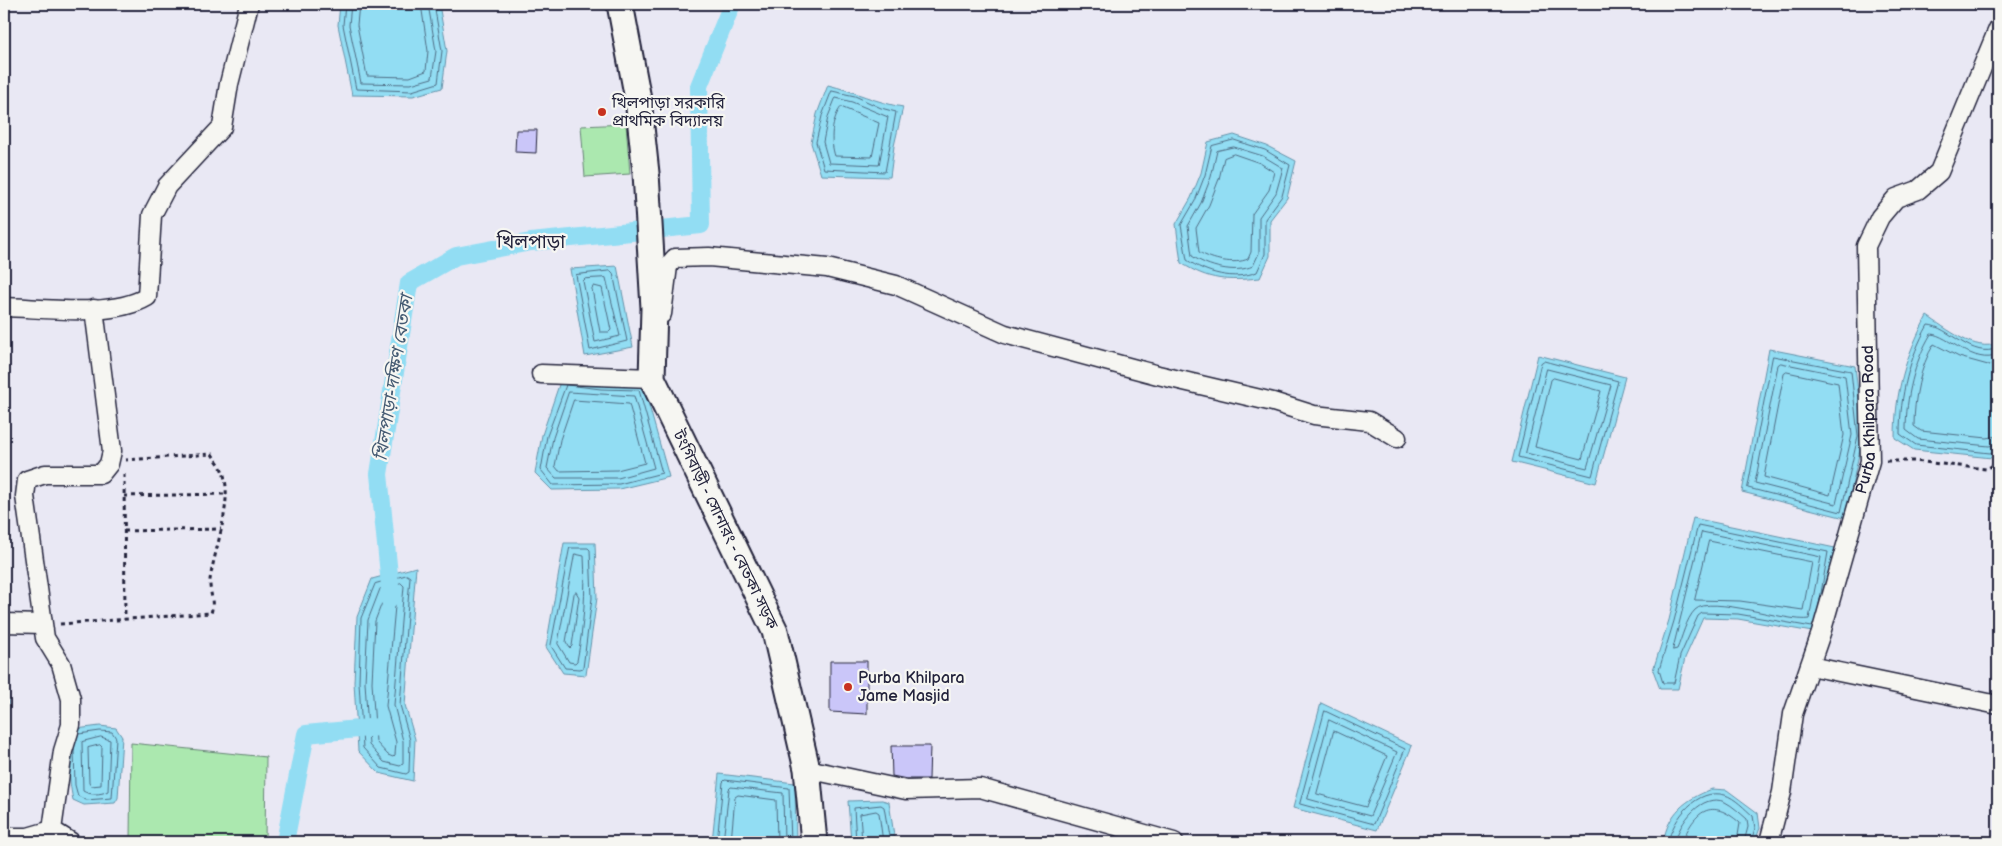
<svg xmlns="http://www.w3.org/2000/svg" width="2002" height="846" viewBox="0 0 2002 846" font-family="'Balsamiq Sans','Noto Sans Bengali',sans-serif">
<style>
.green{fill:#abe8af;stroke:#668575}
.water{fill:#92ddf3;stroke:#6592a9}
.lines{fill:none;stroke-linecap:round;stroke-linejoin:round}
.shore{stroke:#4f6d85;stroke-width:1}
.canal{stroke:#92ddf3;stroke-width:18}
.building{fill:#cac6f9;stroke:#22223b}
.street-casing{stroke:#22223b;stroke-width:21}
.secondary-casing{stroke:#22223b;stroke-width:29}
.path{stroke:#22223b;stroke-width:3;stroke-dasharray:4 4;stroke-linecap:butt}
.street{stroke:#f6f6f2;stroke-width:18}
.secondary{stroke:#f6f6f2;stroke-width:25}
.poi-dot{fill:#c8321e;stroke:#f6f6f2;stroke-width:2}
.labels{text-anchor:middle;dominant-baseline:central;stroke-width:4.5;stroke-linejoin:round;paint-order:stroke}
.poi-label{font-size:16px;fill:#22223b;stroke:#f6f6f2;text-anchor:start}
.street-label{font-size:16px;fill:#22223b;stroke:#f6f6f2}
.water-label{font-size:18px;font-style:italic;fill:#445a72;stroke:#f6f6f2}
.quarter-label{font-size:19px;fill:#22223b;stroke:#f6f6f2}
</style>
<rect width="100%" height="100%" fill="#e9e8f4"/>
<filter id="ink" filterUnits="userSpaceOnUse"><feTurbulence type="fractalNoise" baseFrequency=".02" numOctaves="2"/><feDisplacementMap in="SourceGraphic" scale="10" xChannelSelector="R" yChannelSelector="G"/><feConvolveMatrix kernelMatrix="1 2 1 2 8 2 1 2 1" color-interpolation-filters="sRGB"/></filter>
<g filter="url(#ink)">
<path class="green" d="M626,124l4,50 -45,3 -4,-51z
M131,743l135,14 -1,85h-135z"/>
<path class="water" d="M340,4h99l8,47 -5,37 -29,8 -61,-1 -14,-70z
M828,85c26,6 49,18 75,22l-9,39 -4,31 -69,-2 -10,-32 6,-29z
M1234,135l33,11 29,15 -9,37 -17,22v36l-10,22c-33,3 -50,3 -79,-15l-5,-39 15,-26 10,-25 7,-31z
M617,266l16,81 -48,9 -15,-87z
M1927,316c19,12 48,37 71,27v111l-6,4 -78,-8 -19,-12c0,-46 10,-81 32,-122z
M1769,349l86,17 8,70 -18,82 -103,-26z
M1538,355l87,22 -29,106 -84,-21z
M561,379l82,5 26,93 -50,12 -67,1 -17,-17 7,-38z
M1693,518l142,30 -17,85 -80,-14 -35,-1 -18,40 -7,31h-18l-7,-19 16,-50z
M564,543h31l2,55 -11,77 -23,-2 -17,-26z
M416,567l-11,138 10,34 -2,42 -34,-8 -21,-22 -4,-69 3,-65 15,-38z
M4,632l5,1 -1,131 -4,19z
M1321,703l91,43 -35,84 -84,-22z
M100,726l16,2 6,9 -4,61 -3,5 -31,2 -11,-5c-5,-24 -6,-49 3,-71z
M719,774l76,9 1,59h-84z
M1712,789l15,1 31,23 2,15 -5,14h-92c6,-30 22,-42 49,-53z
M882,800l7,2 6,40h-44l-3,-41z
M1087,836l35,6h-54z"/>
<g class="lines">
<path class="shore" d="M345,4l-2,21 13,64 56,2 26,-8 4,-32 -8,-47
M351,4l-2,21 12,58 50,1 21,-6 4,-27 -8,-47
M359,4l-2,21 10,51 43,1 16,-6 2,-20 -7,-47
M832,91l23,5 26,12 15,4 -11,60 -61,-3 -8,-27 6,-26z
M836,98l16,4 36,15 -9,48 -50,-2 -6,-21 5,-25z
M841,107l38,16 -7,34 -37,-1c-5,-15 -4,-36 6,-49z
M1234,140l31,10 25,15 -8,31 -17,23v35l-8,18c-23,9 -51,1 -70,-12l-6,-35 14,-24 10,-26 7,-29z
M1234,147l29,9 20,12 -7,25 -17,24v36l-6,13c-18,8 -45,1 -61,-10l-4,-30 13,-23 10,-26 6,-26z
M1234,154l26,9 14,9 -5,18 -17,24 -1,38 -3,7c-14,6 -36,1 -49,-7l-3,-24 13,-23 10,-26 5,-21z
M611,271l2,2 14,68 -37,9 -14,-75z
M606,278l14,58 -25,6 -12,-61 2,-2z
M594,286l8,2 9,42 -2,2h-9l-8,-43z
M1998,348c-26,12 -50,-22 -70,-23 -19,33 -28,71 -28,109l16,11 74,8 8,-3
M1998,355c-24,11 -50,-20 -67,-21 -17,28 -25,64 -25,96l12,9 71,7 9,-2
M1773,356l78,15 7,65 -17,76 -93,-24z
M1544,361l74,20 -26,95 -74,-19 23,-94z
M1781,363l64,13 7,59 -16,69 -81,-21 23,-118z
M1998,363l-10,2 -29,-8 -25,-13c-14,22 -20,56 -20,82l7,5 66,7 11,-2
M1547,369l64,16 -24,83 -61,-15z
M1787,372l51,11 6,52 -14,60 -66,-18 20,-103z
M1554,378l47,13 -19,68 -47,-12 16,-67z
M566,385l-19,51 -6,34 12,15 66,-1 43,-11 -23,-83 -38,-1 -34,-4
M569,392l65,4 20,72 -36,10h-62l-9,-10 6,-30z
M574,400l55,4 16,59 -28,7 -58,1 -4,-5 5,-26z
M1702,532l119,25 -12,62c-21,4 -99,-25 -114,-9 -9,9 -13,28 -18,39l-4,1z
M1709,541l103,21 -9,48 -63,-9 -45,-1z
M570,548h18l2,2 2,48 -9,70 -3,1 -15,-1 -14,-22z
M575,554l9,2c2,36 0,69 -7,105l-2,2 -6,-1 -11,-18z
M407,575l3,2 -10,128 10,35 -1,32 -3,2 -25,-6 -18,-20 -4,-66 2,-64 14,-34z
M401,583l3,3 -10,119 9,36v23l-3,2 -16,-4 -15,-17 -4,-63 3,-62 12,-31z
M576,592l3,5 -7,49 -2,2 -4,-6 8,-48z
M392,593l4,2 -10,111 10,36 -1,13 -2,2 -5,-2 -12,-13 -4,-60 3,-61 10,-26z
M1812,627l-74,-13 -36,-1 -4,3 -18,40 -6,27h-11l-4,-13 15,-49 24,-96 130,27 -9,53
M1325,711l80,38 -31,75 -74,-20z
M1329,720l68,32 -27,64 -62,-17z
M1334,731l53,25 -21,51 -49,-13z
M101,737l9,3 -2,51c-7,4 -19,4 -25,0l-1,-49z
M100,745l2,2 -1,38 -10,1 -2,-3 -1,-35z
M74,749l1,36 3,11 8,4 26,-2 4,-60 -4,-6 -12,-1 -21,3
M717,842l6,-60 2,-2 64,8 2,54
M723,842l6,-53 2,-2 52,6 1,49
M731,842l4,-45 3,-2 38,5 1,42
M856,842l-2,-34 27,-3 3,2 6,35
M862,842l-2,-28 16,-3 3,2 4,29
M1668,842c5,-23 29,-55 57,-47 10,3 20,14 28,21l2,12 -4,14
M1675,842c4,-19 27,-50 50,-40 8,4 15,11 22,17l1,8 -4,15
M1682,842c13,-31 29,-45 58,-19l-3,19"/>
<path class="canal" d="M389,599l1,-14 -11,-111 30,-191 47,-27 75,-14 170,-17 -2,-139 33,-82
M285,842l21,-108 73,-7"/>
</g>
<path class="building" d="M516,130h21l-1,23 -21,-1z
M830,661h37v53l-37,-2z
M891,746h39l-1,33h-22l-15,-3z"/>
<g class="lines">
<g class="street-casing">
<g id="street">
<path d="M4,307c41,1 107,11 143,-10l5,-82 15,-29 55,-59 7,-43 20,-80"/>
<path d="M662,314l6,-48 7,-8 34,-1 118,11 69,17 109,49 153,41 115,27 41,13 55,6 28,17"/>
<path d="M541,374l111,4"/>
<path d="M4,623l38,1"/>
<path d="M1810,666l188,39"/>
<path d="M807,769l99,21 74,-2 194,54"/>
<path d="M4,837h24l24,-7"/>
<path d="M71,842l-19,-12 11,-79 8,-26v-26l-10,-35 -16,-26 -20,-142 2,-16 18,-6h56l8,-10 3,-13 -18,-142"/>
<path id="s1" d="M1769,842l13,-50 11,-78 28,-81 49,-172 -4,-215 14,-29 16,-19 22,-8 21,-18 59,-143"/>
</g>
</g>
<g class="secondary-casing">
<path id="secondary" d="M620,4l18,95 8,74 8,135 -2,70 123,253 32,138 7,73"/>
</g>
<path class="path" d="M1886,461h28l72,8 12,-6
M124,474l1,146
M124,496l101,-2
M124,531l97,-2
M60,624l151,-11c4,-11 -2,-22 -1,-33 4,-30 25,-82 12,-110 -2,-6 -7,-11 -10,-16l-86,6"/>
<use href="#street" class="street"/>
<use href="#secondary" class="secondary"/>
</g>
</g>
<g class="poi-dot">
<circle cx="602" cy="112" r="5"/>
<circle cx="848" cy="687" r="5"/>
</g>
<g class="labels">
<g class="poi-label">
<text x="612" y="103">খিলপাড়া সরকারি<tspan x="612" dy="18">প্রাথমিক বিদ্যালয়</tspan></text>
<text x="858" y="678">Purba Khilpara<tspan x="858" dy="18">Jame Masjid</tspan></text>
</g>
<g class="street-label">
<text stroke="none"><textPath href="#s1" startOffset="436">Purba Khilpara Road</textPath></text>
<text transform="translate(725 530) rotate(64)">টংগিবাড়ী - সোনারং - বেতকা সড়ক</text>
</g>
<g class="water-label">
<text transform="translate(394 378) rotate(-81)">খিলপাড়া-দক্ষিণ বেতকা</text>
</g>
<g class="quarter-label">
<text x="531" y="242">খিলপাড়া</text>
</g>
</g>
<rect width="2002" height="846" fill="none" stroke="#f6f6f2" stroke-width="20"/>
<rect x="10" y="10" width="1982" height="826" fill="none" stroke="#22223b" stroke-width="2" filter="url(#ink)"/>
</svg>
